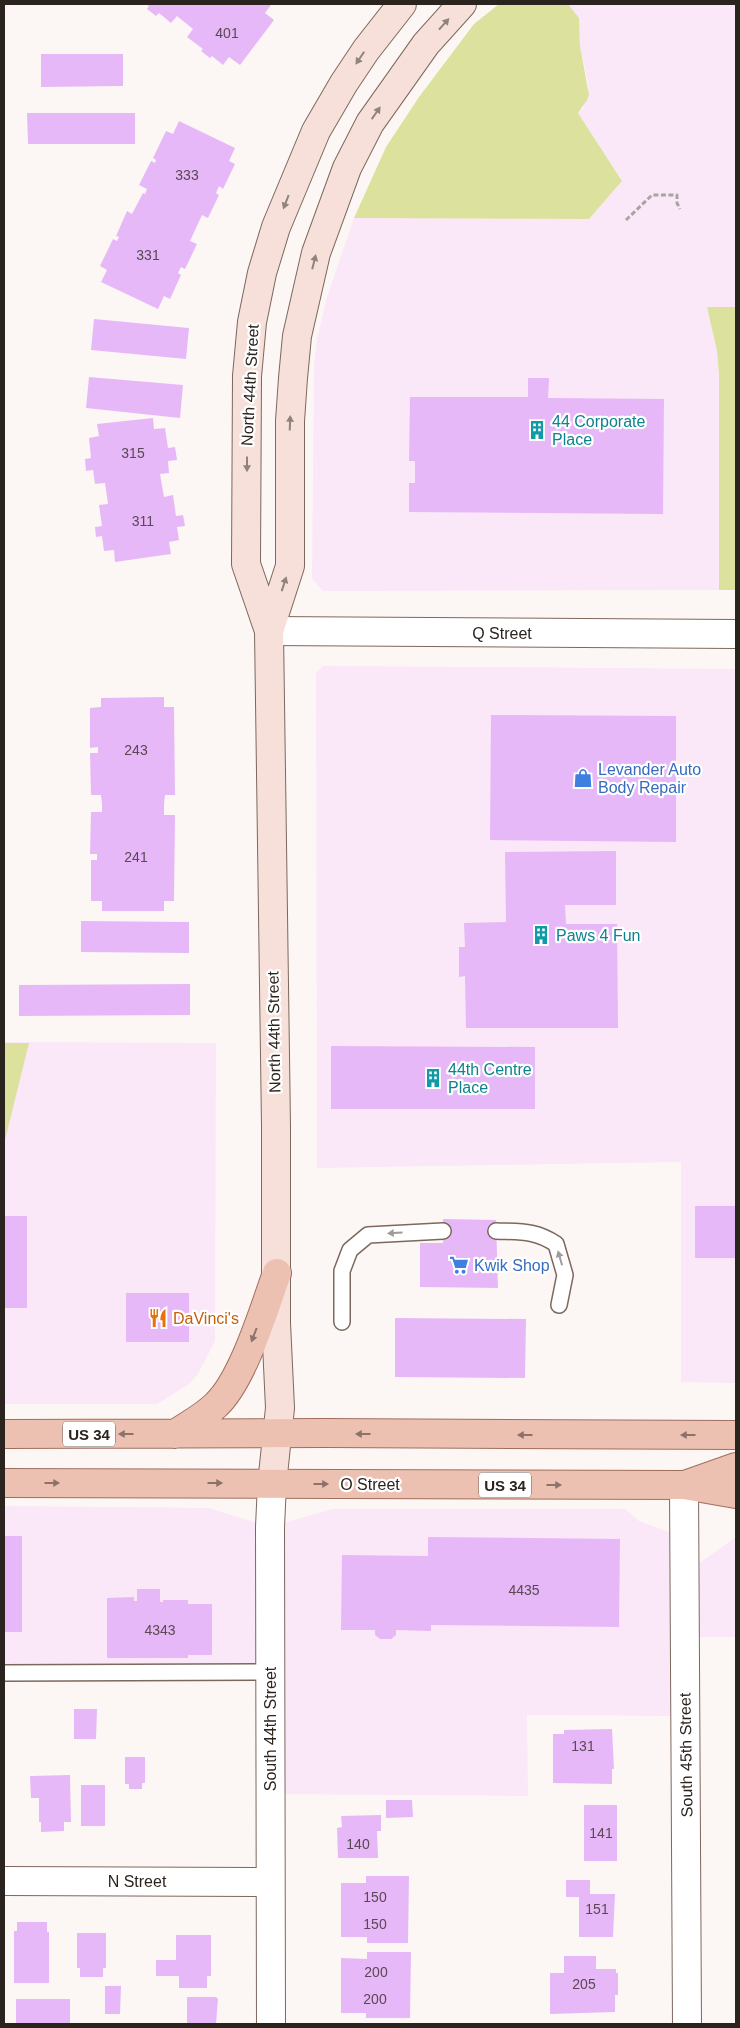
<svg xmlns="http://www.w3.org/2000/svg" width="740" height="2028" viewBox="0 0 740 2028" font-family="Helvetica,sans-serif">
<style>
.commercial{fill:#fae7f8}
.green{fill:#dce29e}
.building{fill:#e7b8f7}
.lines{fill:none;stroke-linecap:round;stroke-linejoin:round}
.lane-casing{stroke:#7c685d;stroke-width:18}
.street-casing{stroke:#7c685d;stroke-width:30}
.secondary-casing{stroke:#7c685d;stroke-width:30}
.primary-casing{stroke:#a16e5d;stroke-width:30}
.path{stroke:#aaa4a0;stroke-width:3;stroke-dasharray:5 2.5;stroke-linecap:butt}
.lane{stroke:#fff;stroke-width:15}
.street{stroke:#fff;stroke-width:28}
.secondary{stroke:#f6e0d9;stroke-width:28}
.primary{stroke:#ecc1b2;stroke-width:28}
.oneway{fill:#90827c}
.oneway2{fill:#a09c9a}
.oneway3{fill:#8c7268}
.labels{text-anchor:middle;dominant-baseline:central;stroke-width:4.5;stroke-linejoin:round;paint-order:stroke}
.number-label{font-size:14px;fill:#5a4854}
.shield{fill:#fff;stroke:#6b6562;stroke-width:1}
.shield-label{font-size:15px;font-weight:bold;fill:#2b231e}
.street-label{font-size:16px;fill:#2b231e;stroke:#fff}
.culture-label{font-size:16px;fill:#0d838f;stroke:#fff;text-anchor:start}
.shop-label{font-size:16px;fill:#366cbe;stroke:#fff;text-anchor:start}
.food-label{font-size:16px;fill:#c56008;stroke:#fff;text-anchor:start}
</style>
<rect width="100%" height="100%" fill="#fcf7f4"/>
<path class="commercial" d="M568,4h168v303h-29l10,44 2,23v216l-396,1 -11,-12 2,-212 3,-28 10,-42 27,-79 235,1 33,-38 -44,-68 5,-5 6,-20 -9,-42 -1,-28z
M323,666l413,3v714l-55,-1v-220l-364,6 -1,-495z
M4,1042l212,1 -1,298 -17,33 -9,10 -32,20h-153z
M4,1506l205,2 61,19 62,-18h293l14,12 45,17v36l52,-37v100h-52l1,79 -158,-1 1,81 -258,-2v-122l-266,1z"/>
<path class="green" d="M499,4h69l11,14 1,28 9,49 -2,5 -9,13 44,68 -33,38 -235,-1 32,-71 33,-50 55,-73z
M707,307h29v283h-17v-216l-2,-23z
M4,1043h25l-25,101z"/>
<path class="building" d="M146,4h124l1,1 -6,8 9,7 -34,45 -11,-8 -6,8 -11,-9 -2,2 -9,-7 2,-2 -16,-12 6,-8 -16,-13 -6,7 -12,-10 -3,3 -9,-7 2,-3z
M41,54h82v32l-82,1z
M27,113h108v31h-107z
M179,121l56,27 -6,13 6,3 -12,25 -4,-3 -3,7 3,2 -11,23 -6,-3 -12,26 7,3 -12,25 -4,-2 -3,6 3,2 -11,24 -6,-3 -6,13 -57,-27 6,-12 -7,-4 13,-27 4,2 2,-4 -3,-1 11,-25 5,3 11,-21 2,1 2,-5 -8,-4 12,-24 4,2 1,-3 -3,-2 13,-27 7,3z
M94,319l95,9 -3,31 -95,-9z
M89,377l94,8 -3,33 -94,-10z
M528,378h21l-1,20 116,1 -1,115 -254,-2v-29h6v-22h-6l1,-64h118z
M153,418l1,11 11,-1 3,20 7,-1 2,13 -9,1 1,12 -9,1 4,23 9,-2 3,21 7,-1 2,11 -8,1 2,13 -10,2 2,12 -56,8 -1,-12 -10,1 -2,-15 -6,1 -1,-10 7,-1 -3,-21 9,-1 -3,-21 -10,1 -2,-14 -7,1 -1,-12 6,-1 -2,-20 10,-2 -2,-12z
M164,697v10h10l1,88h-10l-1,10v10h11l-1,86h-10v10h-62v-10h-11v-41h6v-6h-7l1,-42h11v-8l-1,-9h-10l-1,-42h8v-6l-8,1v-40l11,-1v-9z
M491,715l185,1v126l-186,-2z
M616,851v54h-51l1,19h51l1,104h-152l-1,-52 -6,1v-30h6l-1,-24 42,-1 -1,-70z
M81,921l108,1v31l-108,-1z
M190,984v31l-171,1v-31z
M331,1046l204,1v62h-204z
M695,1206h41v52h-41z
M4,1216h23v92h-23z
M443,1219l53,1 2,68 -78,-1v-44h23z
M126,1293h63v49h-63z
M395,1318l131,1 -1,59 -130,-1z
M4,1536h18v96h-18z
M428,1537l192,2 -1,88 -188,-2v6l-35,-1v5l-5,4h-11l-5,-4v-5h-34l1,-75 86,1z
M137,1589h23v13h3v-2h25v4h24v51h-24v3h-81v-60l27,-1v4h3z
M74,1709h23l-1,30h-22z
M612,1729l2,40h-2v15l-59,-1v-49h11v-4z
M125,1757h20v26h-3v6h-13v-5h-4z
M70,1775l1,47h-7v9l-23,1v-10h-2v-24h-8l-1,-22z
M81,1785h24v41h-24z
M386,1800h26l1,17 -27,1z
M584,1805h33v56h-33z
M381,1815v16h-4l1,27h-40l-1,-30 5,-1 -1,-11z
M366,1876h43l-1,67h-41v-6h-26v-54h25z
M566,1880h24v14h25l-2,43h-34v-40h-13z
M17,1922h30v10h2v51h-35v-52h3z
M77,1933h29v35h-3v9h-23v-9h-3z
M176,1935h35v41h-4v12h-28v-12h-23v-16h20z
M367,1952h44l-1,66h-44v-5h-25v-55l26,1z
M564,1956h32v13h20v4h2v22h-3v17l-65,2v-41h14z
M105,1986h16l-1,28h-15z
M187,1997h29l2,2 -2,25h-29z
M16,1999h54v25h-54z"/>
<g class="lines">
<g class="lane-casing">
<path id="lane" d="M496,1231c24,1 39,-1 60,13l9,31 -6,30
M342,1322v-51l8,-21 18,-15 75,-4
M4,1673l266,-1"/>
</g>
<g class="street-casing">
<path id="street" d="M269,631l467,3
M684,1485l3,539
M4,1881l266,1
M271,2024l-1,-497 2,-43"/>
</g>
<g class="secondary-casing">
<path id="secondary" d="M269,631l21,-65v-145l3,-43 4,-42 19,-83 31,-85 23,-45 56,-79 36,-40
M272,1484l8,-76 -4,-85v-197l-7,-495 -23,-67 1,-188 5,-54 10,-49 14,-46 40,-96 28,-48 22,-33 36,-46"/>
</g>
<g class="primary-casing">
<path id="primary" d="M4,1434l322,-1 410,2
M175,1434c13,-9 29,-17 41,-29 27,-25 48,-96 61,-132
M4,1483l680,2 52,9
M685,1485l51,-18"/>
</g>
<path class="path" d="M626,220l26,-25h25v8l3,6"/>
<use href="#lane" class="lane"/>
<use href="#street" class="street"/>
<use href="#secondary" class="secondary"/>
<use href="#primary" class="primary"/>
</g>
<defs><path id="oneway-solid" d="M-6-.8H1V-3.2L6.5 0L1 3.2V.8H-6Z" transform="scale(1.25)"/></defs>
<g class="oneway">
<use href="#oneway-solid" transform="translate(444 24) rotate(-48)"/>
<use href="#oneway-solid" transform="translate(360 58) rotate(124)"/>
<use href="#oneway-solid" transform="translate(376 113) rotate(-55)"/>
<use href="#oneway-solid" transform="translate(286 202) rotate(111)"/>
<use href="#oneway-solid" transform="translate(314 262) rotate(-76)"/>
<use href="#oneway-solid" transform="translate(290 423) rotate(-88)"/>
<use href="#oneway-solid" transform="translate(247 464) rotate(90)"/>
<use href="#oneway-solid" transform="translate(284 584) rotate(-72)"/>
</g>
<g class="oneway2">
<use href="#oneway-solid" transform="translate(395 1233) rotate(177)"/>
<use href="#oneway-solid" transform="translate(560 1258) rotate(-106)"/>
</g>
<g class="oneway3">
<use href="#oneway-solid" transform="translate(254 1335) rotate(111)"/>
<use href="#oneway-solid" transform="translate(126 1434) rotate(180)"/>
<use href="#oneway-solid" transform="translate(363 1434) rotate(-180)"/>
<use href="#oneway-solid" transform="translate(525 1435) rotate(-180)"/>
<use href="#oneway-solid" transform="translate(688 1435) rotate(180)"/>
<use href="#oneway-solid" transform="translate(52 1483)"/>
<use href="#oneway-solid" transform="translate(215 1483)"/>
<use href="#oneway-solid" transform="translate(321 1484)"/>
<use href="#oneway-solid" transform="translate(554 1485)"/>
</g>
<defs>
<g id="building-bare" transform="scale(1.5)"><path d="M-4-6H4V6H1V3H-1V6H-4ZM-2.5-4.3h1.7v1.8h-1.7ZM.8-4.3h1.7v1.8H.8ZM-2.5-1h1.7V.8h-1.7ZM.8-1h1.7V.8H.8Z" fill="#0f9aa8" stroke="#fff" stroke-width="2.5" paint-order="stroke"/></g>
<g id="shop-bare" transform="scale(1.5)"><path d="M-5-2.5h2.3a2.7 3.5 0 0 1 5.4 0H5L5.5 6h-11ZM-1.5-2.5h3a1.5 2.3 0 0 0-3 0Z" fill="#3f7fe0" stroke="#fff" stroke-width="2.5" paint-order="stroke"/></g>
<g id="supermarket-bare" transform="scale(1.5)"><path d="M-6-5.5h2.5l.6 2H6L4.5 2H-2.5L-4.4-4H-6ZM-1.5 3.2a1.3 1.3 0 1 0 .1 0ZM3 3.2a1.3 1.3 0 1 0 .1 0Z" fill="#3f7fe0" stroke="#fff" stroke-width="2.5" paint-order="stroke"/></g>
<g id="restaurant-bare" transform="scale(1.5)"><path d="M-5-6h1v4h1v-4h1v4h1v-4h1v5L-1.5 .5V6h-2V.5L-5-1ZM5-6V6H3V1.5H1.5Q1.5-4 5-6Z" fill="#e8710a" stroke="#fff" stroke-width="2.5" paint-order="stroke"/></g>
</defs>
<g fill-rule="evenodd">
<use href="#building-bare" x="537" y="430"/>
<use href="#shop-bare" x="583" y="778"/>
<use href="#building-bare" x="541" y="935"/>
<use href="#building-bare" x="433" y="1078"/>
<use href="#supermarket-bare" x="459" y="1265"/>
<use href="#restaurant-bare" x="158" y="1318"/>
</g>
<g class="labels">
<g class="number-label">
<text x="227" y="33">401</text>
<text x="187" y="175">333</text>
<text x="148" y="255">331</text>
<text x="133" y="453">315</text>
<text x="143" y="521">311</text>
<text x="136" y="750">243</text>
<text x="136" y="857">241</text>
<text x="524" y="1590">4435</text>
<text x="160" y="1630">4343</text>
<text x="583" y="1746">131</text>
<text x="601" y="1833">141</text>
<text x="358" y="1844">140</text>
<text x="375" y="1897">150</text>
<text x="597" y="1909">151</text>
<text x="375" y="1924">150</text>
<text x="376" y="1972">200</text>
<text x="584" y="1984">205</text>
<text x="375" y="1999">200</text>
</g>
<g class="shield">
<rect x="63" y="1421.5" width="52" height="25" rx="4"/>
<rect x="479" y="1472.5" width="52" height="25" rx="4"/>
</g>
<g class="shield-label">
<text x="89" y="1434">US 34</text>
<text x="505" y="1485">US 34</text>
</g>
<g class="street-label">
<text transform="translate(250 385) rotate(-87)">North 44th Street</text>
<text x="502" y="633">Q Street</text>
<text transform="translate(274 1032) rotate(-91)">North 44th Street</text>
<text x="370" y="1484">O Street</text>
<text transform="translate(270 1729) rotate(-90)">South 44th Street</text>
<text transform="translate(686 1755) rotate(-91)">South 45th Street</text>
<text x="137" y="1881">N Street</text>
</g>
<g class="culture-label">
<text x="552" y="421">44 Corporate<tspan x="552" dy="18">Place</tspan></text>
<text x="556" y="935">Paws 4 Fun</text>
<text x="448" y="1069">44th Centre<tspan x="448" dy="18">Place</tspan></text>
</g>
<g class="shop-label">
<text x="598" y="769">Levander Auto<tspan x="598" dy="18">Body Repair</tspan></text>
<text x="474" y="1265">Kwik Shop</text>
</g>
<g class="food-label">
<text x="173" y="1318">DaVinci's</text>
</g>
</g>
<rect width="740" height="2028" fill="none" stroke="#2b231e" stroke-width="10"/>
</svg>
